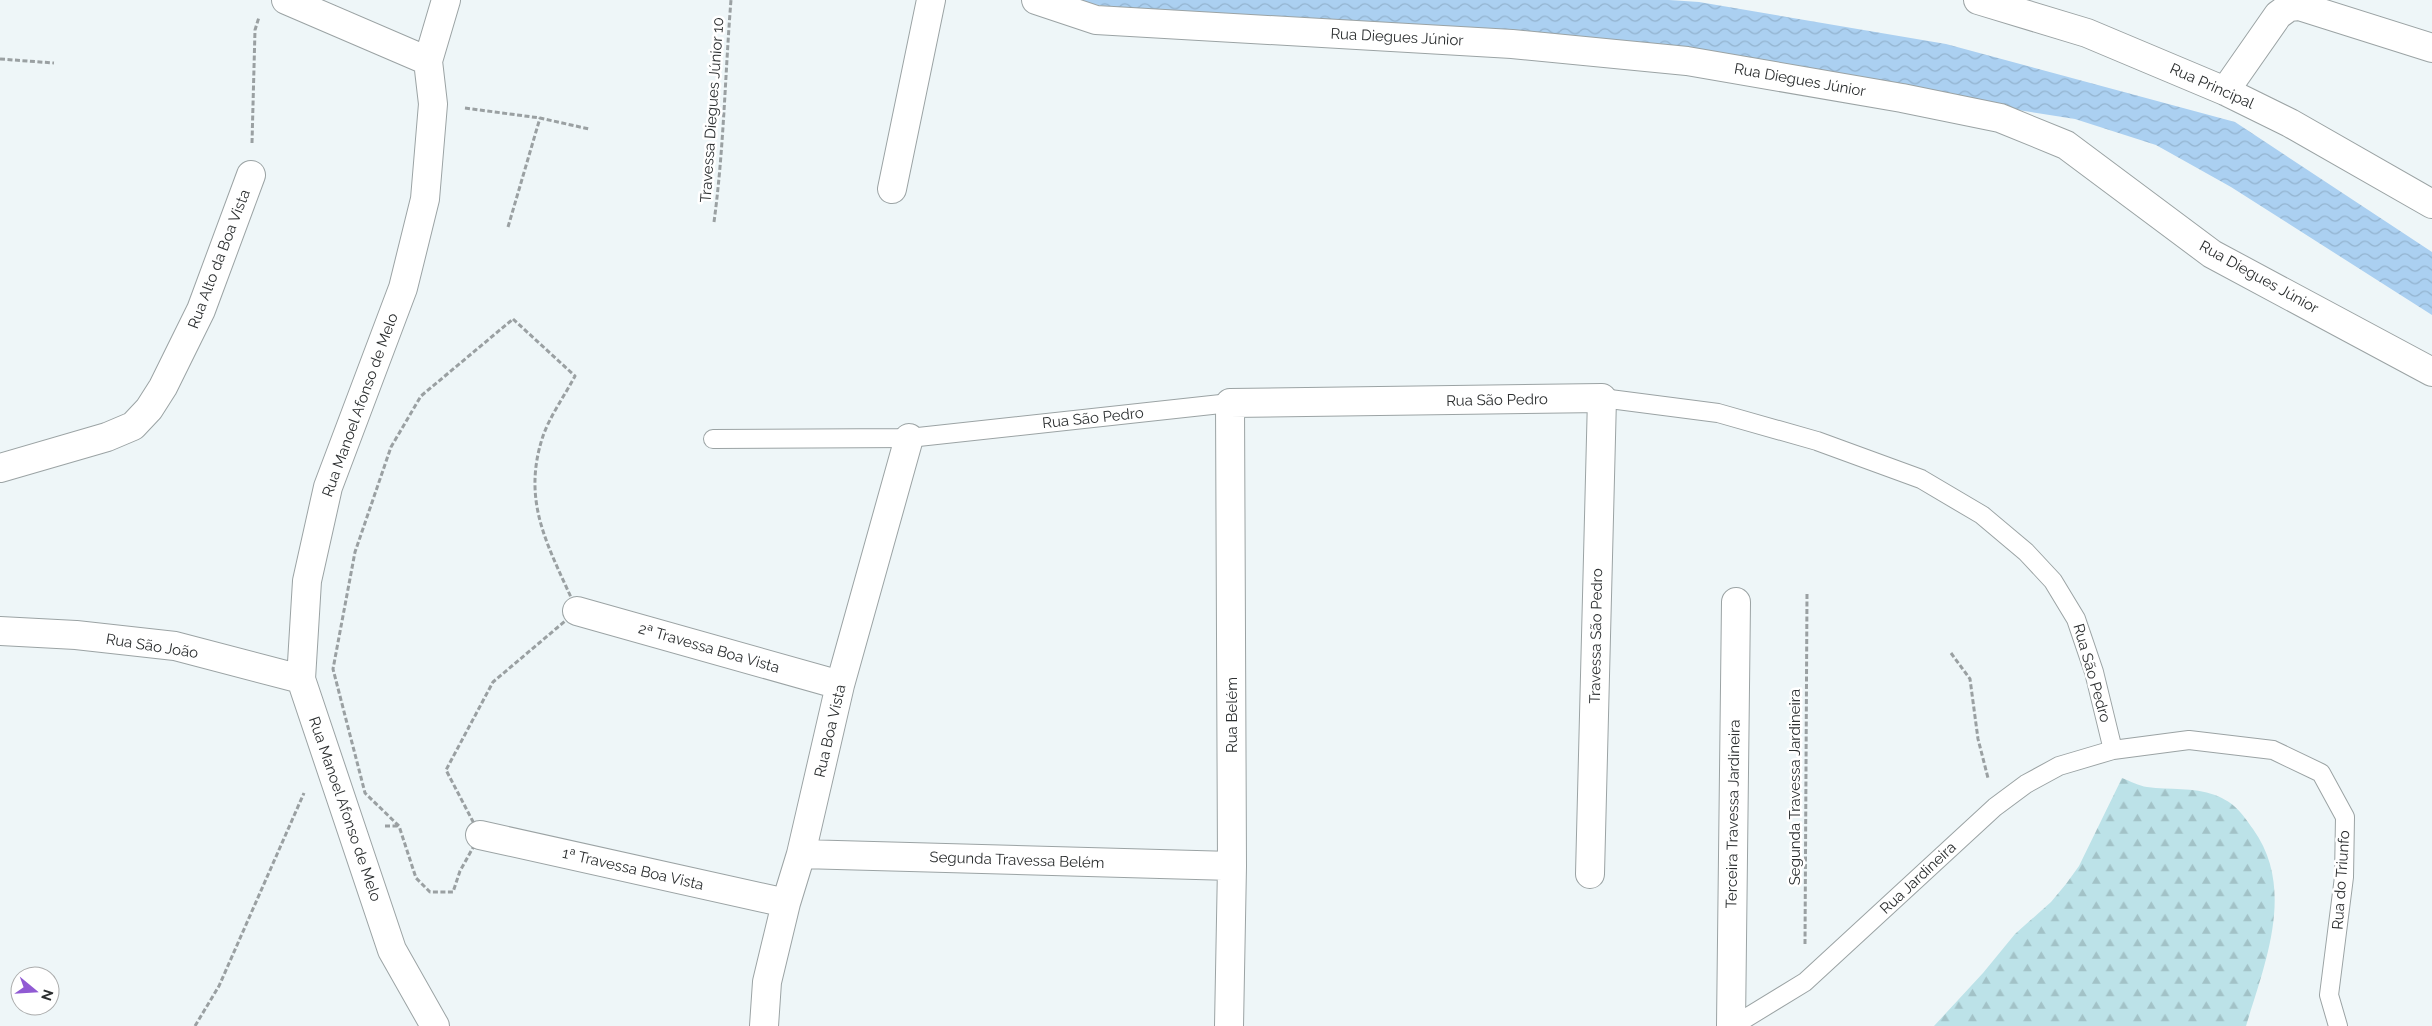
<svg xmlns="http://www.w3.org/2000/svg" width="2432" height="1026" viewBox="0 0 2432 1026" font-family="Raleway,sans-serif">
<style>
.forest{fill:url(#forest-firs)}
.water{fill:url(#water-waves)}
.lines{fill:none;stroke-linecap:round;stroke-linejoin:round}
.service-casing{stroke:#9ba3a4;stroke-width:20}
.minor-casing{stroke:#9ba3a4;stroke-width:30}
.path{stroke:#9aa0a2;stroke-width:3;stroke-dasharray:5 2.5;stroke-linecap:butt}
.service{stroke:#fff;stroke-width:18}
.minor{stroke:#fff;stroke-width:28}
.labels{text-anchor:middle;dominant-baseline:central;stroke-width:5;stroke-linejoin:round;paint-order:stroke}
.street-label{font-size:15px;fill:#2c2f30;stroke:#fff}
</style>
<defs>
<pattern id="forest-firs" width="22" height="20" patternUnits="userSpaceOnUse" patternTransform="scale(1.25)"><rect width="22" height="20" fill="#bce2e8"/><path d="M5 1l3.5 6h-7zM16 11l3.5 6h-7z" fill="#a2c2c7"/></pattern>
<pattern id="water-waves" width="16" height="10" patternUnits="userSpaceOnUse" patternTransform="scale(1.25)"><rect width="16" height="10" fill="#abd0f1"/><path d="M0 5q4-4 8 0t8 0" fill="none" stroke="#93b3cf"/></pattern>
</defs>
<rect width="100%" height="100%" fill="#eef6f8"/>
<path class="forest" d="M2122,778c8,3 17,8 25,9 23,3 46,0 68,8 20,8 26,17 38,34 43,60 12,134 -7,197h-312l49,-53 32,-39 36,-32 15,-18 13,-18z"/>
<path class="water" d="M1068,0h601l30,2 247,42 289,78 197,130v63l-201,-128 -75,-42 -81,-26 -184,-29 -227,-46 -330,-14 -199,-19z"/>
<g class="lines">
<g class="service-casing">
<path id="service" d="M1602,398l116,15 99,28 104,38 61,36 44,37 27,29 23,38 18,53 19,78
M713,439l196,-1 321,-35
M1733,1026l72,-44 190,-175 31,-23 33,-18 54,-16 76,-10 84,10 48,23 24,44 -1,60 -15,118 9,31"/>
</g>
<g class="minor-casing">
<path id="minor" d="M286,0l142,61
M1036,0l60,20 416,24 175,17 215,37 98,20 66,27 146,109 220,118
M1978,0l109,33 138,58 65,32 142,81
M2225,91l53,-76 11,-8 10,-1 133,42
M892,189l39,-189
M0,468l107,-31 26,-11 16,-17 14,-22 38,-77 50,-135
M577,611l263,74
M0,631l76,4 99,11 126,33
M480,835l306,68
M801,854l431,12
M435,1026l-43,-76 -91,-271 6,-98 21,-94 75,-199 22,-89 8,-95 -5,-43 18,-61
M764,1026l3,-44 19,-79 15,-49 39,-169 69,-247
M1229,1026l3,-160 -2,-463 372,-5 -12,476
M1731,1026l5,-424"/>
</g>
<path class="path" d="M0,59l54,4
M465,108l75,10 49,11
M252,143l3,-113 4,-13
M714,222c10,-74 11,-148 17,-222
M508,227l32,-109
M513,319l62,57c-10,19 -25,40 -32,60 -23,69 8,114 34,175l-84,71 -47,88 34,65 -20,36 -7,21h-23l-14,-14 -17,-52 -34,-33 -32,-124 22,-117 36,-105 30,-51z
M1951,653l19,26 8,60 10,39
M385,826h14
M1805,944l2,-351
M195,1026l24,-40 85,-193"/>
<use href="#service" class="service"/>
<use href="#minor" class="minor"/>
</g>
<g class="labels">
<g class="street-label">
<text transform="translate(1397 37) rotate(3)">Rua Diegues Júnior</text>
<text transform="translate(1800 80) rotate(10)">Rua Diegues Júnior</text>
<text transform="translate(2212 86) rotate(24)">Rua Principal</text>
<text transform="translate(712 110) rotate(-86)">Travessa Diegues Júnior 10</text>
<text transform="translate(219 259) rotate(-69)">Rua Alto da Boa Vista</text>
<text transform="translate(2259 277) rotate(29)">Rua Diegues Júnior</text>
<text transform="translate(1497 400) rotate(-1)">Rua São Pedro</text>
<text transform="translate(360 405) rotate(-70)">Rua Manoel Afonso de Melo</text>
<text transform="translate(1093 418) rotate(-6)">Rua São Pedro</text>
<text transform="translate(1596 636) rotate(-89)">Travessa São Pedro</text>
<text transform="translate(152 646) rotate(9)">Rua São João</text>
<text transform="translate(709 648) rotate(16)">2ª Travessa Boa Vista</text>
<text transform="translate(2092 673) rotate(74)">Rua São Pedro</text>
<text transform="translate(1232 715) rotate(-90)">Rua Belém</text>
<text transform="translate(830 731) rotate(-77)">Rua Boa Vista</text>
<text transform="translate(1795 787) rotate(-90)">Segunda Travessa Jardineira</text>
<text transform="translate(345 809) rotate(71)">Rua Manoel Afonso de Melo</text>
<text transform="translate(1733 814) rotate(-89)">Terceira Travessa Jardineira</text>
<text transform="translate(1017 860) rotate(2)">Segunda Travessa Belém</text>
<text transform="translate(633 869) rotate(13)">1ª Travessa Boa Vista</text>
<text transform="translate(1918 878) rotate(-43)">Rua Jardineira</text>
<text transform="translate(2341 880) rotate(-86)">Rua do Triunfo</text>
</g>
</g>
<g transform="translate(35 991) rotate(108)"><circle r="24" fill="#ffffff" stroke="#abacac"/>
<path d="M0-4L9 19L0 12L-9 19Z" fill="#905ad3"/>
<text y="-8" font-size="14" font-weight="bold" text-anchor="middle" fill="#2c2f30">N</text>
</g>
</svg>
